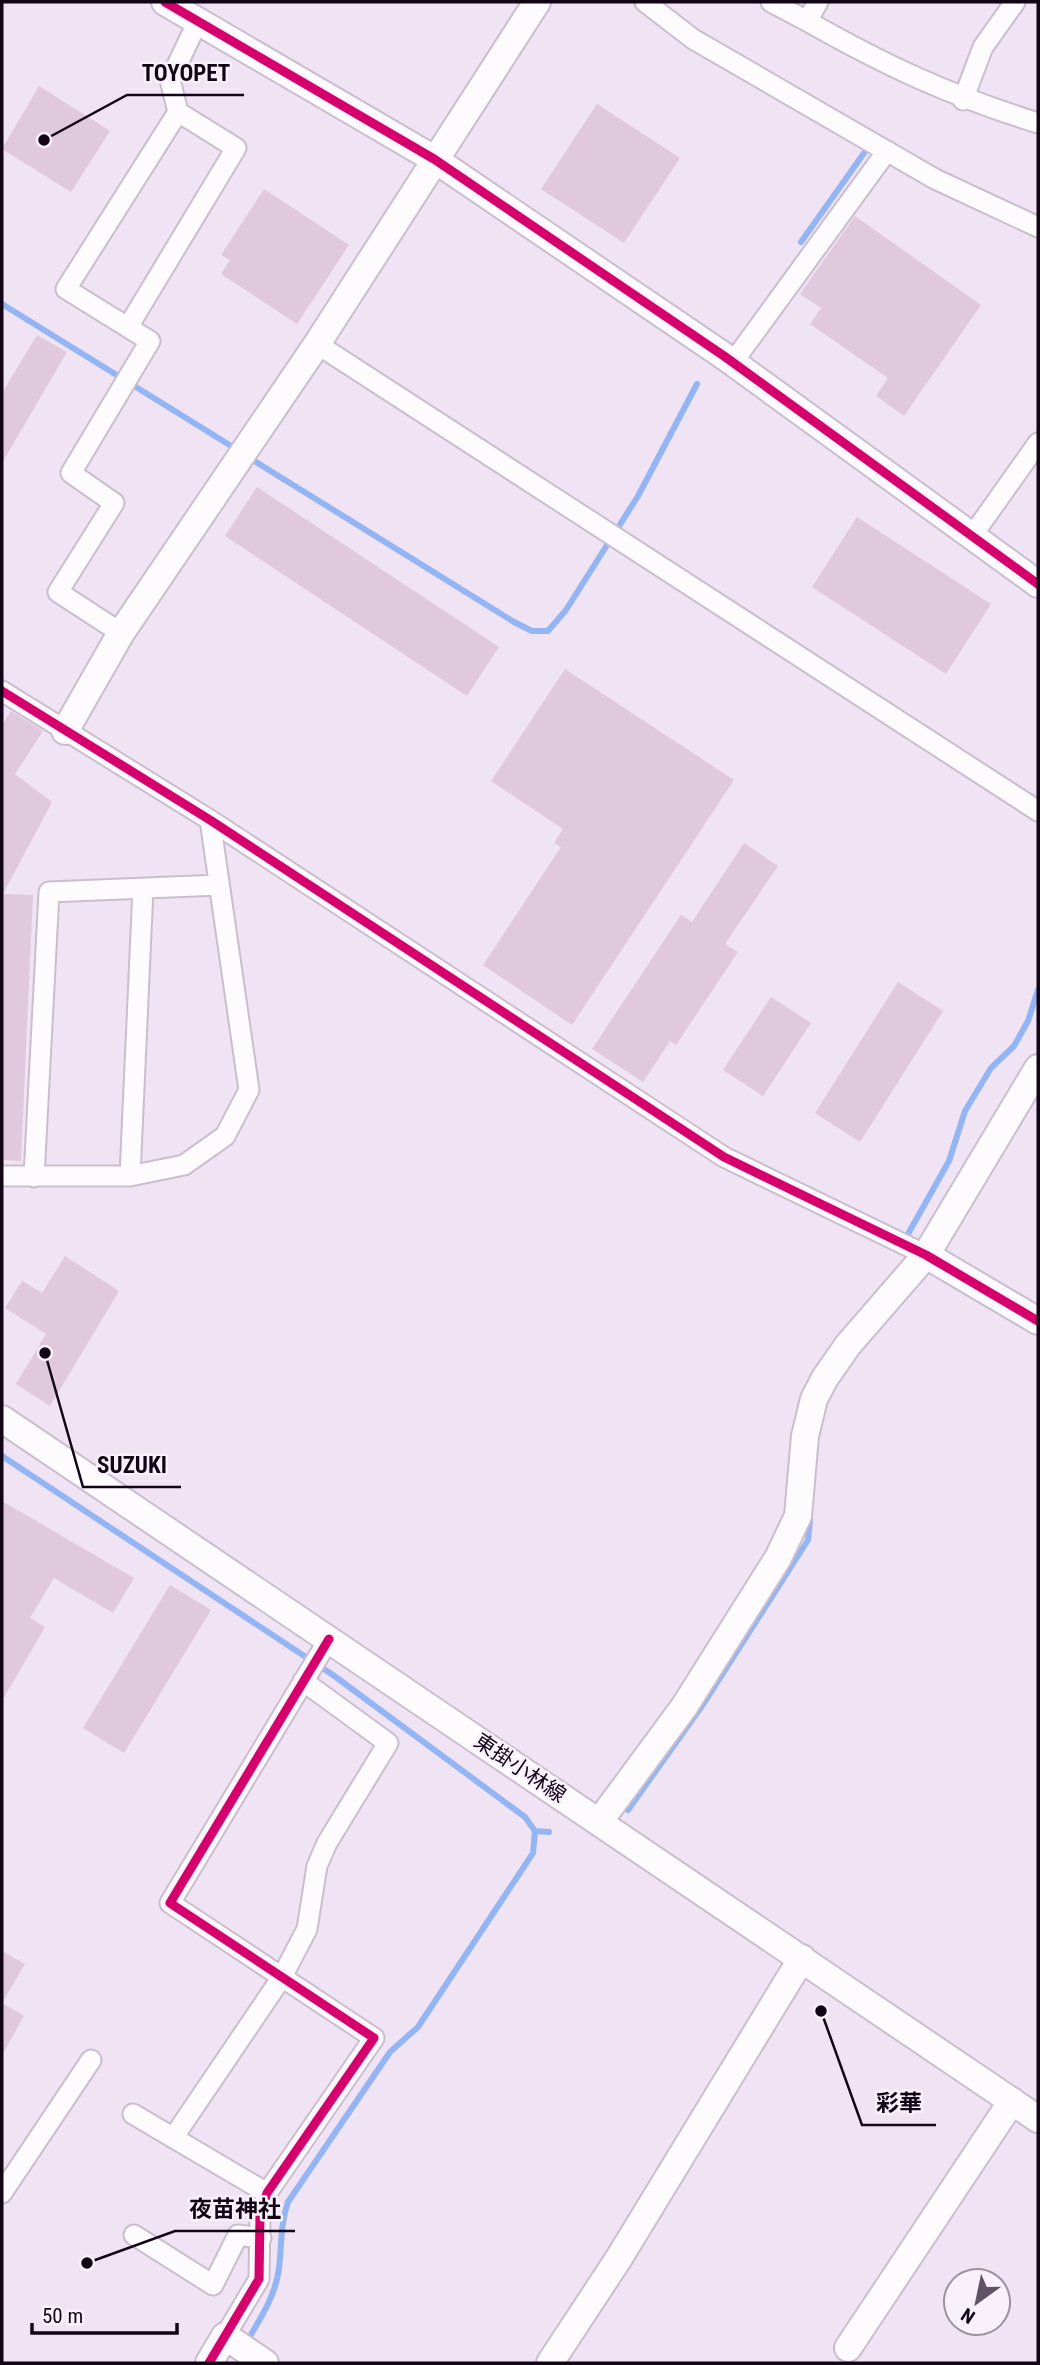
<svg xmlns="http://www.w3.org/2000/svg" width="1040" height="2365" viewBox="0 0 1040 2365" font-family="'Roboto Condensed','Noto Sans JP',sans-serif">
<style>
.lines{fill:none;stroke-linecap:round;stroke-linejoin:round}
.stream{stroke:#94b5f3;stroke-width:6}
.building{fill:#e0c9dc}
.street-casing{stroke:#cabece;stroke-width:23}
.secondary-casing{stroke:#cabece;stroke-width:30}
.street{stroke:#fdfbfd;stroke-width:19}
.secondary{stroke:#fdfbfd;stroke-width:26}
.cycleway-casing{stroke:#f8f0fa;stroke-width:13}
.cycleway{stroke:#d6006c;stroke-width:9}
.labels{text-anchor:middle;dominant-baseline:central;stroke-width:5;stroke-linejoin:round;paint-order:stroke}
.street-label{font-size:21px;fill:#120616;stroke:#f8f0fa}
.leader{fill:none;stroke:#120616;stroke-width:2.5}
.callout-dot{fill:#120616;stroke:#f8f0fa;stroke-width:2.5}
.callout-label{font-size:23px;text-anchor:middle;font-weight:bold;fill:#120616;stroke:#f8f0fa;stroke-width:5;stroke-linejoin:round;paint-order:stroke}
</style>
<rect width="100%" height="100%" fill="#f0e3f4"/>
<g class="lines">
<path class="stream" d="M801,242l68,-96
M2,304l234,145
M248,457l266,165 18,9h16l18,-21 72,-114 59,-112
M908,1234l41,-73 16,-50 26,-43 23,-22 14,-25 10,-31
M2,1456l331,219 192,142 10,14 -2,22 -115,174 -28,25 -102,150c-8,23 -6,43 -9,66 -3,27 -19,51 -33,75
M628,1810l76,-107 104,-163 2,-20
M535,1831l14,1"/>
</g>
<path class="building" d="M39,86l71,45 -39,61 -69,-43z
M597,104l83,54 -56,85 -83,-54z
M264,189l85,56 -52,79 -76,-50 9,-14 -9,-5z
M855,216l126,89 -77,111 -28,-20 12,-18 -78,-54 11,-16 -21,-14z
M37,335l30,17 -65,111v-70z
M257,487l242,160 -32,49 -242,-160z
M857,517l134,87 -45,70 -134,-87z
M565,669l169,111 -162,245 -89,-60 78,-118 -7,-4 9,-14 -72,-48z
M11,711l32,20 -28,43 37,28 -49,92 30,1 -12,266 -19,-1v-435z
M744,843l34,23 -53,78 13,8 -62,93 -6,-4 -27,41 -51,-33 89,-134 11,7z
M898,982l45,29 -83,131 -45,-29z
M771,997l40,26 -48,73 -40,-26z
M65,1256l54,35 -69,115 -34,-22 30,-50 -41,-26 17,-27 20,12z
M2,1501l132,77 -21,35 -59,-35 -24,40 15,9 -43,74z
M170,1585l41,25 -87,143 -41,-25z
M2,1951l23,13 -23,39 22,13 -22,39z"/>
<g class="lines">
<g class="street-casing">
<path id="street" d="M645,2l48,37 242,140 103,48
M771,2l36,19
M818,2l-11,19c79,45 144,75 231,102
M963,100l20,-53 32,-45
M128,327l108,-179 -58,-36
M317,344l721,467
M733,362l154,-211
M972,536l66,-93
M121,633l-63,-41 56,-89 -43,-30 79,-132 -84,-52 112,-177 -8,-32 28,-59
M2,691l208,129 514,337 202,98
M2,1176h128l54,-11 41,-29 24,-46 -39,-270
M130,1176l13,-287
M34,1177l15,-285 170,-7
M133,2114l134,79
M173,2138l109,-161 25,-48 10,-63 10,-23 61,-100 -85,-62
M2,2193l89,-133
M134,2235l79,50 25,-50 23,3
M225,2336l34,-57 1,-64 7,-22 107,-155 -204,-135 159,-264"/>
</g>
<g class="secondary-casing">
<path id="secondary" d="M165,2l269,157 290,197 314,228
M65,731l56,-98 196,-289 220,-342
M926,1255l112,66
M2,1419l1036,700
M599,1822l85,-115 94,-149 20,-42 7,-80 9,-37 11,-21 23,-33 78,-90 112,-187
M848,2348l164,-247
M209,2363l16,-27 40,27
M550,2363l69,-105 183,-300"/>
</g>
<use href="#street" class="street"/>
<use href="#secondary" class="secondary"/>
<g class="cycleway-casing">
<path id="cycleway" d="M165,2l269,157 290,197 314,228
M2,691l208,129 514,337 202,98 112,66
M209,2363l50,-84 1,-64 7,-22 107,-155 -204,-135 159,-264"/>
</g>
<use href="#cycleway" class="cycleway"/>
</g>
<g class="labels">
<g class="street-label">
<text transform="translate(520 1768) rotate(34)">東掛小林線</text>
</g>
</g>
<path class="leader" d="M44 140L127 95H244M45 1353L83 1487H181M821 2011L862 2125H936M87 2263L175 2231H295"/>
<g class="callout-dot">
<circle cx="44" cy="140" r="7"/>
<circle cx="45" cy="1353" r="7"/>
<circle cx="821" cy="2011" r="7"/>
<circle cx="87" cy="2263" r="7"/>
</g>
<g class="callout-label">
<text x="186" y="81">TOYOPET</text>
<text x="132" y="1473">SUZUKI</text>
<text x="899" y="2111">彩華</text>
<text x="235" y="2217">夜苗神社</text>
</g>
<rect width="1040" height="2365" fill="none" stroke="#120616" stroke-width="7"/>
<g transform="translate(977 2302) rotate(213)"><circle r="33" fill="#f8f0fa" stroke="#9c929f" stroke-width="2"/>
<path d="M0-5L12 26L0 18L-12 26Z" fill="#605364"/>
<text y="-10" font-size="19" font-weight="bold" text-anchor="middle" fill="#120616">N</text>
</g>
<path d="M32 2323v10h145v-10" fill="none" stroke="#120616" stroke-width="3.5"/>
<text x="42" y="2323" font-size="21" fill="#120616" stroke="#f8f0fa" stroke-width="5" paint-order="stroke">50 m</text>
</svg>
